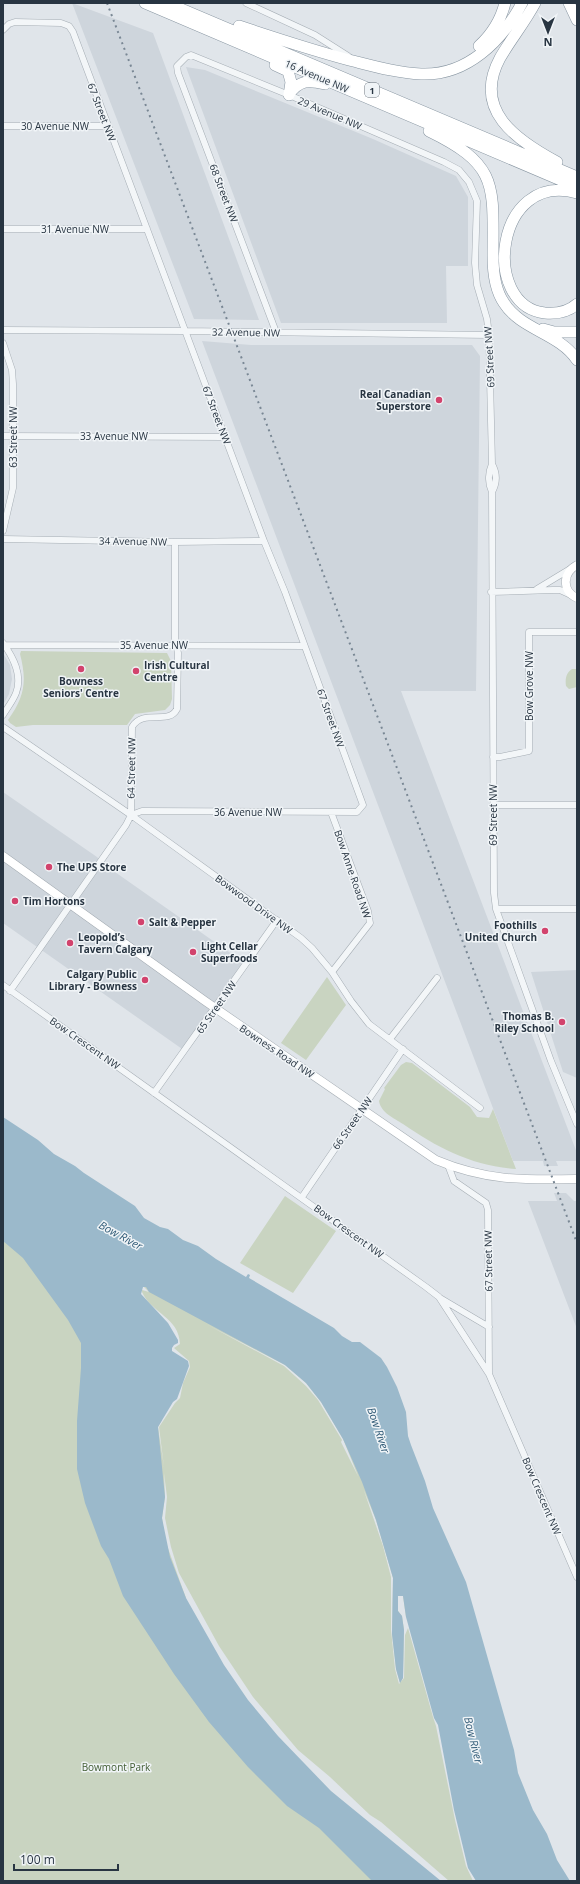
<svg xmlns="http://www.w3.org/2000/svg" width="580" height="1884" viewBox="0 0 580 1884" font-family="'Open Sans',sans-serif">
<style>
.built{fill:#ced5dc}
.green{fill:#c9d4c1}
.water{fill:#9bb9cb}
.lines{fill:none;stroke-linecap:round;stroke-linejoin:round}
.street-casing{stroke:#a5adb4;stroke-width:7}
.secondary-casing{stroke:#a5adb4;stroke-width:9}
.highway-casing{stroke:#8795a1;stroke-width:12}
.street{stroke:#f3f6f8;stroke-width:6}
.secondary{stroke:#fff;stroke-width:8}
.highway{stroke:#fff;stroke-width:11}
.rail{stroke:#798794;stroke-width:2;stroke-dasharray:2 4;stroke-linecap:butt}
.poi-dot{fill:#d2436d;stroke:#f0f4f7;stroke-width:1.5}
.labels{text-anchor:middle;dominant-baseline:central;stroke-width:3;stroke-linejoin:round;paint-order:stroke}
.shield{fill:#f0f4f7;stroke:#646e78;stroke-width:1}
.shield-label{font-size:9px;font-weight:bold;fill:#283542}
.street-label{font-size:10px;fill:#283542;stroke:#f0f4f7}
.poi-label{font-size:10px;font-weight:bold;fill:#283542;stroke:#f0f4f7;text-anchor:start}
.park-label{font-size:10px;fill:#435e35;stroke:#f0f4f7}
.water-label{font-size:11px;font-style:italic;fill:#315b77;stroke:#f0f4f7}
</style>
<rect width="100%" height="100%" fill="#e0e5ea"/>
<path class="built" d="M72,3l81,30 106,287 -65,-1z
M186,67l19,3 168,69 83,37 12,21v69h-22l1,57h-166z
M202,341l49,4h221l8,11 -4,335h-75l176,462v8h-21l2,5h-14l-1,-5h-30z
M3,653l7,12 2,14 -3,15 -6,11z
M3,792l94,65 8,8 141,99 -61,87 -182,-128z
M577,970v108l-14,-6 -32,-100z
M554,1193h12l8,8h3v128l-49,-128h29z"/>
<path class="green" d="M21,651l146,2 4,8 1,38 -2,6 -5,5 -30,4 -8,11h-94l-17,2 -6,-4 -2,-3c17,-24 19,-39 12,-66z
M572,669h5v18l-8,2 -3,-3c-1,-7 0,-13 6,-17z
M327,977l19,28 -40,55 -25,-17z
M406,1062l6,1 58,44 7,10 12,1 4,-9 23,60c-44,-3 -78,-21 -113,-45 -9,-6 -22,-11 -24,-23l6,-12 -1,-1 17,-23z
M3,1186l74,56 12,253 292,386h-378z
M285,1196l51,35 -43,62 -53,-30z
M141,1284l196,85 70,215 -1,33 -3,-21h-5v15l4,5 2,14 -1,48 -3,5 -4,-14 -4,-35 1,-56 -17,-58 -33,-81 -22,-37 -15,-19 -21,-18 -79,-41 78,42 22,20 12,14 24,40 -1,2 20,40 22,64 8,31v53l4,39 4,15 5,-6 1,-43 3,-7 25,89 3,9 19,94 11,46 7,15h-24l-68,-59 -11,-7 -40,-38 -32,-27 -45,-53 -34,-51 -40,-73 -8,-26 -6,-29 2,-21 -3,-24 1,24 -3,21 3,22 21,58 -12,4 -55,-171 43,-11 -4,7 6,40 -5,-40 16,-24 5,-5 3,-15 7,-16 -1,-6 -15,-13 6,-4c-1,-27 -28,-30 -38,-52v-2l7,2z"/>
<path class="water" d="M3,1117l35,23 16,14 21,12 9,7 51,33 9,12 16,9 8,2 15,11 15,6 18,13 30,18 2,-3 2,1 -1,3 85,50 8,8 10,6h8l21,16 6,9 10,20 9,25 2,24 3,9 14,36 8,27 33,74 48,168 4,23 15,37 14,24 10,26 13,21h-94l-8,-13 -14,-58 -16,-85 -4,-7 -28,-101 -3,-21h-5v15l4,5 2,14 -1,48 -3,5 -4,-14 -4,-35 1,-56 -17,-58 -14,-38 -19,-43 -22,-37 -15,-19 -21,-18 -136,-73 -3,-5h-3l-2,7 27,29 10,17v3l-4,2 -2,3v3l16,10 1,5 -12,33 -4,3 -15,25 7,70 -3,21 8,39 16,41 38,67 24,35 30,36 53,55 110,90h-69l-53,-53 -32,-22 -39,-39 -39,-45 -35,-48 -51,-78 -14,-37 -8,-13 -16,-43 -8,-34v-48l4,-53v-25l-13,-23 -37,-51 -8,-11 -20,-17z"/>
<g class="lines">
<g class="street-casing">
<path id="street" d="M246,3l69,32 33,21
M3,30l6,-6 6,-2 46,1 8,3 4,6 191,509 21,51 78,213 -6,7 -215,-1 -11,4
M3,126h104
M3,229h144
M3,330l182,1 304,4
M276,332l-98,-259 -1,-7 9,-9 5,-2 98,40 155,67 15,8 10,12 8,19 -2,62 2,22 10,34 2,16 3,129c-4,9 -4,19 0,28l2,401 2,16 55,152 26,63
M3,343l9,27 1,14v104l-10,43
M3,436l222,1
M492,464c5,9 5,19 0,28
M3,539l172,3 89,-1
M537,589l33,-20
M491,592l62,-2h7l11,5
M3,643c10,14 20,32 13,50 -3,8 -9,15 -13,22
M3,645l301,1
M3,727l128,88 170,123 11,10 20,24 19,29 18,23 111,84
M493,757h7l29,-6v-119h48
M493,805h84
M331,812l37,99 2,12 -38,49
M496,909h81
M3,985l423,302 13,10 50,77 88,203
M10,991l116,-166 5,-10 1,-88c12,-19 36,-1 45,-18l1,-56 -3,-14v-97
M390,1039l47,-61
M154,1093l123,-173
M448,1165l6,16 32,22 2,7 1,163
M302,1197l101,-148
M440,1298l49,29"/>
</g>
<g class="secondary-casing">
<path id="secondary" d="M577,565c-14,7 -16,26 0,33
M3,856l202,145 231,159c50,21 88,20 141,19"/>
</g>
<g class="highway-casing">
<path id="highway" d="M145,3l432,184
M167,3l410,174
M535,3c-10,19 -24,36 -35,55 -28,52 16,82 57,104
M569,3l8,17
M239,26c36,12 73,24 110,34 24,6 48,13 72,14 46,2 81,-33 101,-71
M479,46c12,-11 22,-27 26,-43
M275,65l13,6 3,11 -2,13
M289,94c11,-14 19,-14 36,-10
M429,131c70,34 64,54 64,125 0,15 2,34 11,47 17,27 55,30 73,57
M577,193c-82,-23 -97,113 -32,120 12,1 23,-1 32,-9
M543,329l11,3h23"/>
</g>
<use href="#street" class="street"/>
<use href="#secondary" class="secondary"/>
<use href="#highway" class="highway"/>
<path class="rail" d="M107,3l470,1240"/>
</g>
<g class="poi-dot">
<circle cx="439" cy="400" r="4"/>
<circle cx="81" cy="669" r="4"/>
<circle cx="136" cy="671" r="4"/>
<circle cx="49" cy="867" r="4"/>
<circle cx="15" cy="901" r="4"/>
<circle cx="141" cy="922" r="4"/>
<circle cx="545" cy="931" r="4"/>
<circle cx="70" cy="943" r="4"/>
<circle cx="193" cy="952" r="4"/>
<circle cx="145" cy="980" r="4"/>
<circle cx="562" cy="1022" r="4"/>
</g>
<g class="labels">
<rect class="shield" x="365" y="83" width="14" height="14" rx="3"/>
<g class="shield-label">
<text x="372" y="90">1</text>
</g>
<g class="street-label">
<text transform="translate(317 76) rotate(23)">16 Avenue NW</text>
<text transform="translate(102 112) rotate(69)">67 Street NW</text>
<text transform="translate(330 113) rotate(23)">29 Avenue NW</text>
<text x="55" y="126">30 Avenue NW</text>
<text transform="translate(224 193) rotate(69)">68 Street NW</text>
<text x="75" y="229">31 Avenue NW</text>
<text transform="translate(246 332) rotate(1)">32 Avenue NW</text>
<text transform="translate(489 357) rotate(-93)">69 Street NW</text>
<text transform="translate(217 415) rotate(69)">67 Street NW</text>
<text x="114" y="436">33 Avenue NW</text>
<text transform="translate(13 437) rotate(-90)">63 Street NW</text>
<text transform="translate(133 541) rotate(1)">34 Avenue NW</text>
<text x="154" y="645">35 Avenue NW</text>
<text transform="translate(529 686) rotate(-90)">Bow Grove NW</text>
<text transform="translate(331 718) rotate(70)">67 Street NW</text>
<text transform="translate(131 768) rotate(-89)">64 Street NW</text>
<text x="248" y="812">36 Avenue NW</text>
<text transform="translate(493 815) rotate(-90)">69 Street NW</text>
<text transform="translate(353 874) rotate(71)">Bow Anne Road NW</text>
<text transform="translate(254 904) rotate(36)">Bowwood Drive NW</text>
<text transform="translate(216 1007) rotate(-55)">65 Street NW</text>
<text transform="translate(85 1043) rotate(35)">Bow Crescent NW</text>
<text transform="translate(277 1051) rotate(34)">Bowness Road NW</text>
<text transform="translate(352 1123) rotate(-55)">66 Street NW</text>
<text transform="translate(349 1231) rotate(36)">Bow Crescent NW</text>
<text transform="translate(488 1261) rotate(-91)">67 Street NW</text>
<text transform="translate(542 1496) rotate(67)">Bow Crescent NW</text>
</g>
<g class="poi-label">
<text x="431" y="394" text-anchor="end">Real Canadian<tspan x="431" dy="12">Superstore</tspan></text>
<text x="144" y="665">Irish Cultural<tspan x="144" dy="12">Centre</tspan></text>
<text x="81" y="681" text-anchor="middle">Bowness<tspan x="81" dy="12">Seniors' Centre</tspan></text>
<text x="57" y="867">The UPS Store</text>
<text x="23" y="901">Tim Hortons</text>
<text x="149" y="922">Salt &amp; Pepper</text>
<text x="537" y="925" text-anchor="end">Foothills<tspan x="537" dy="12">United Church</tspan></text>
<text x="78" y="937">Leopold’s<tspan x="78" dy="12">Tavern Calgary</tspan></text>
<text x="201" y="946">Light Cellar<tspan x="201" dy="12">Superfoods</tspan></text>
<text x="137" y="974" text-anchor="end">Calgary Public<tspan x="137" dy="12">Library - Bowness</tspan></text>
<text x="554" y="1016" text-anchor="end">Thomas B.<tspan x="554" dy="12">Riley School</tspan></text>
</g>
<g class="park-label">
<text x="116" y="1767">Bowmont Park</text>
</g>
<g class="water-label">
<text transform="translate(121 1235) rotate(29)">Bow River</text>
<text transform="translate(379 1430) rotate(71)">Bow River</text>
<text transform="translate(474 1740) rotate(76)">Bow River</text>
</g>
</g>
<rect width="580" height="1884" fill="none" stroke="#283542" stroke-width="8"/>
<g transform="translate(548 32) rotate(180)" stroke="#f0f4f7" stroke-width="3" paint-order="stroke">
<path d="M0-3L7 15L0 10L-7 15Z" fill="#283542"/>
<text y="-6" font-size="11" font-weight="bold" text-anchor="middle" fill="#283542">N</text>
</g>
<path d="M14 1864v6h104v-6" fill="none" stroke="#283542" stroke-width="2"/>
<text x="20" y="1864" font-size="12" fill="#283542" stroke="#f0f4f7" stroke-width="3" paint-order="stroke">100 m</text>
</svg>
